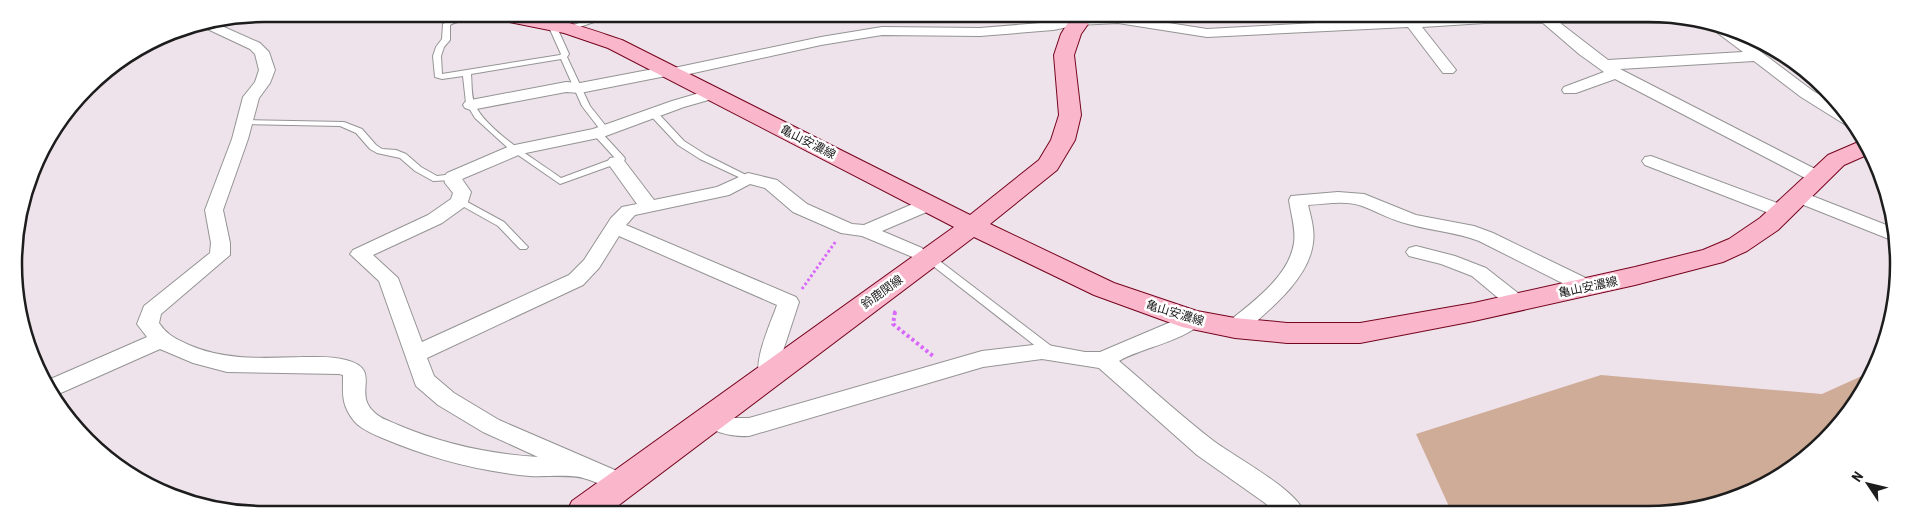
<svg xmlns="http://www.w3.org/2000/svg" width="1913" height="529" viewBox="0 0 1913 529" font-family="'Roboto Condensed','Noto Sans JP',sans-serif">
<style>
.forest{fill:#cfac97}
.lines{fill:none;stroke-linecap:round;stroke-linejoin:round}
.service-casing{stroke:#949494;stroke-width:2}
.minor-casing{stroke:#949494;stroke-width:2}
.secondary-casing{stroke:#75041e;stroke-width:2}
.path-far1{stroke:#d868fb;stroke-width:3;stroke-dasharray:2.5 2.5;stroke-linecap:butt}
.path{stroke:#d868fb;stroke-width:4;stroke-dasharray:3 3;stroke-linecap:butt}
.service{fill:#fff;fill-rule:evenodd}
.minor{fill:#fff;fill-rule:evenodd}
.secondary{fill:#fab6ca;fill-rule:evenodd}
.labels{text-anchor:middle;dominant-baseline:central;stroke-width:5;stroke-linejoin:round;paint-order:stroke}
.street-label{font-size:12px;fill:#1d1d1d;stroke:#fff}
.rim{fill:none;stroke:#1d1d1d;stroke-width:2.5}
</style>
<rect width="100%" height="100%" fill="#efe3eb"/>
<path class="forest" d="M1875,370l-2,6 -47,66 -67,48 -78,23h-229l-36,-79 185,-59 221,19z"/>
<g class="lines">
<g class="service-casing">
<path id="service" d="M471,15l43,2 4,2c-15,9 -46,-6 -68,6v15l-6,7 -3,9 1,18 118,-19 1,-1 -13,-29 7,-2 14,31 -2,3 23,49 19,24 -1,2h-6l-20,-26 -21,-47 -90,15c1,11 0,22 4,31 12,26 62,56 86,73l54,-20 -21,-23v-4h6l24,26 1,2 -1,2 -64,23 -52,-36 -33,-30 -9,-15 -3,-27 -21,3 -7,-2 -2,-21 3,-9 6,-8 1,-15 9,-5z
M604,15h10l-43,15 -7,-2z
M650,111h6l28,30 22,14 46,23 -1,2h-6l-45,-21 -22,-14 -28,-30z
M242,120l102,2 18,7 14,16 6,4 14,1 10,4 15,13 16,9 16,-2 4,3 -4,3 -20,1 -18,-10 -15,-13 -23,-5 -7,-4 -14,-16 -16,-7 -95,-2h-3z
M460,198l44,24 22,23 2,2 -2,2h-6l-22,-23 -41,-23 -2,-2 2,-2z
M937,261l4,1 114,87 2,3 -2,3h-8l-114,-89 -1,-2 1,-2z"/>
</g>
<g class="minor-casing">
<path id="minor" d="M1078,17h52l77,12 204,-11 286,1 7,2 -6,2h-138l48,37 135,-8 -28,-21 -2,-3 1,-2 26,10 73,55 24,14 21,22h-9l-48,-30 -47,-36 -134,8 203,104 3,4 -3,4 -6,1 -6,-1 -196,-102 -39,14h-12l-2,-3 2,-3 40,-15 -25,-18 -36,-31h-58l-63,4 34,43 -3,3h-10l-35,-46 -201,10 -89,-14 -40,2 -25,5 -73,6 -98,-1 -61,10 -150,33 -5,-2 -86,17 -14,-1 -95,18 -6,-2 -2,-3 2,-3 6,-2 95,-18 14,1 89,-17 5,2 147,-31 61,-10 98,1 73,-6z
M215,23l45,20 9,9 6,18 -5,13 -11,15 -11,41 -25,71 7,33v12l-69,59 -2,9c9,13 16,15 30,22 37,16 76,13 115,12 14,0 28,-1 42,3 38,10 5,33 29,53 6,6 15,8 23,12 45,19 91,29 140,32l-55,-25 -45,-27 -22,-19 -37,-105 -29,-27 3,-4 75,-35 23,-16 2,-6 -8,-10 -1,-6 3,-4 63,-27 83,-17 79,-28 41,-12 6,2 2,3 -2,3 -35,10 -81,30 -82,17 -59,25 9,13 -4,13 -25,18 -69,32 25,23 24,64 147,-67 15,-15 27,-42 11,-11 15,-3 -30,-42 3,-4 6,-1 6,1 32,42 63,-13 31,-14 29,7 30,24 45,20 12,1 58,-25 7,-2 7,2 2,4 -2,4 -54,23 40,17 3,4 -3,4 -7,2 -53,-22 -21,-3 -48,-21 -28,-24 -15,-4 -21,11 -94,20 -9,10 170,72 3,5 -17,52 -2,21 -3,6 -8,2 -8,-2c-10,-17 10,-58 16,-76l-158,-69 -20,32 -16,17 -156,73 7,18 20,17 45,27 132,57 4,7 -4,7 -9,3c-13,-4 -25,-13 -39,-16 -12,-4 -38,-1 -53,-2 -53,-5 -101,-18 -150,-39 -9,-4 -19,-8 -26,-16 -13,-17 -11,-26 -11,-46l-4,-1 -112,-2 -34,-9 -33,-14 -106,47 -8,-15 101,-44 -10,-13 7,-18 66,-53 1,-10 -6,-33 27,-71 11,-42 12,-15 4,-12 -4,-16 -5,-5 -49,-23z
M1651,156l137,51 2,4 -2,4 -7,2 -7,-2 -129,-50 -3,-4 3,-4z
M1797,190l97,38v13l-103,-41 -3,-4 3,-4z
M1338,192l26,2 52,21 58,11 19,7 101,49 3,5 -3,5 -7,1 -7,-1 -101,-51c-23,-9 -47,-10 -71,-17 -17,-4 -30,-12 -46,-18 -16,-6 -37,-2 -54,-1 3,12 7,26 5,38 -4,36 -45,68 -70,90l-8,2 -8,-2 -3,-5 3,-5c25,-21 62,-46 67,-80 2,-14 -3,-29 -5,-43l2,-4z
M1416,246l39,10 31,12 37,29 3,5 -3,5 -7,2 -7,-2 -37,-31 -31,-12 -32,-8 -3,-4 3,-4z
M1192,313l8,2 3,5c-13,20 -63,28 -84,41 32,27 63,56 96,81 22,16 80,47 89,70h-29l-10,-9 -68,-48 -98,-87 -57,-9 -59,8 -234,69c-17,1 -42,-4 -51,-19l4,-6 8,-3 22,10h17l233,-67 60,-7 43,8h15z"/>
</g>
<g class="secondary-casing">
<path id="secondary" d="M491,15c45,-6 89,11 131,25l348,175 69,-55 12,-20 8,-25 -5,-60 7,-21 11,-18 21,1 -12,17 -7,21 7,60 -6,25 -18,30 -67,54 124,59 83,28 38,7 52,5h73l114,-20 161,-36 68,-17 26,-11 31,-21 68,-63 35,-15 6,14 -25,11 -66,65 -31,21 -24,11 -88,23 -161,36 -114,22h-73l-52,-5 -53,-11 -88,-32 -120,-58 -363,274h-44l5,-10 382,-274 -346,-179 -44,-15 -70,-14z"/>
</g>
<path class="path-far1" d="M802,289l34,-48
M894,313l2,-3"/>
<path class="path" d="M895,312l-2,12 40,32"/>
<use href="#service" class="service"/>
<use href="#minor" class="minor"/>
<use href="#secondary" class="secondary"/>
</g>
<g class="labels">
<g class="street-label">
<text transform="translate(808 142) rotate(27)">亀山安濃線</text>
<text transform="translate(1588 287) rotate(-12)">亀山安濃線</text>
<text transform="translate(882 292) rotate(-36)">鈴鹿関線</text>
<text transform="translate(1175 313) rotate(17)">亀山安濃線</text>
</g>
</g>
<path d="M0 0H1913V529H0ZM264 22H1648A242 242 0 0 1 1890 264V264A242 242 0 0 1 1648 506H264A242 242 0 0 1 22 264V264A242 242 0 0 1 264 22Z" fill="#fff" fill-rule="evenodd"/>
<path class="rim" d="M264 22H1648A242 242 0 0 1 1890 264V264A242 242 0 0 1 1648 506H264A242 242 0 0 1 22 264V264A242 242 0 0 1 264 22Z"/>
<g transform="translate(1868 484) rotate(305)" stroke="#ffffff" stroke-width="4" paint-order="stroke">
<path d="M0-4L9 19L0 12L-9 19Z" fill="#1d1d1d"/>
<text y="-8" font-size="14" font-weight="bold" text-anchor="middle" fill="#1d1d1d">N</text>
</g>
</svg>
